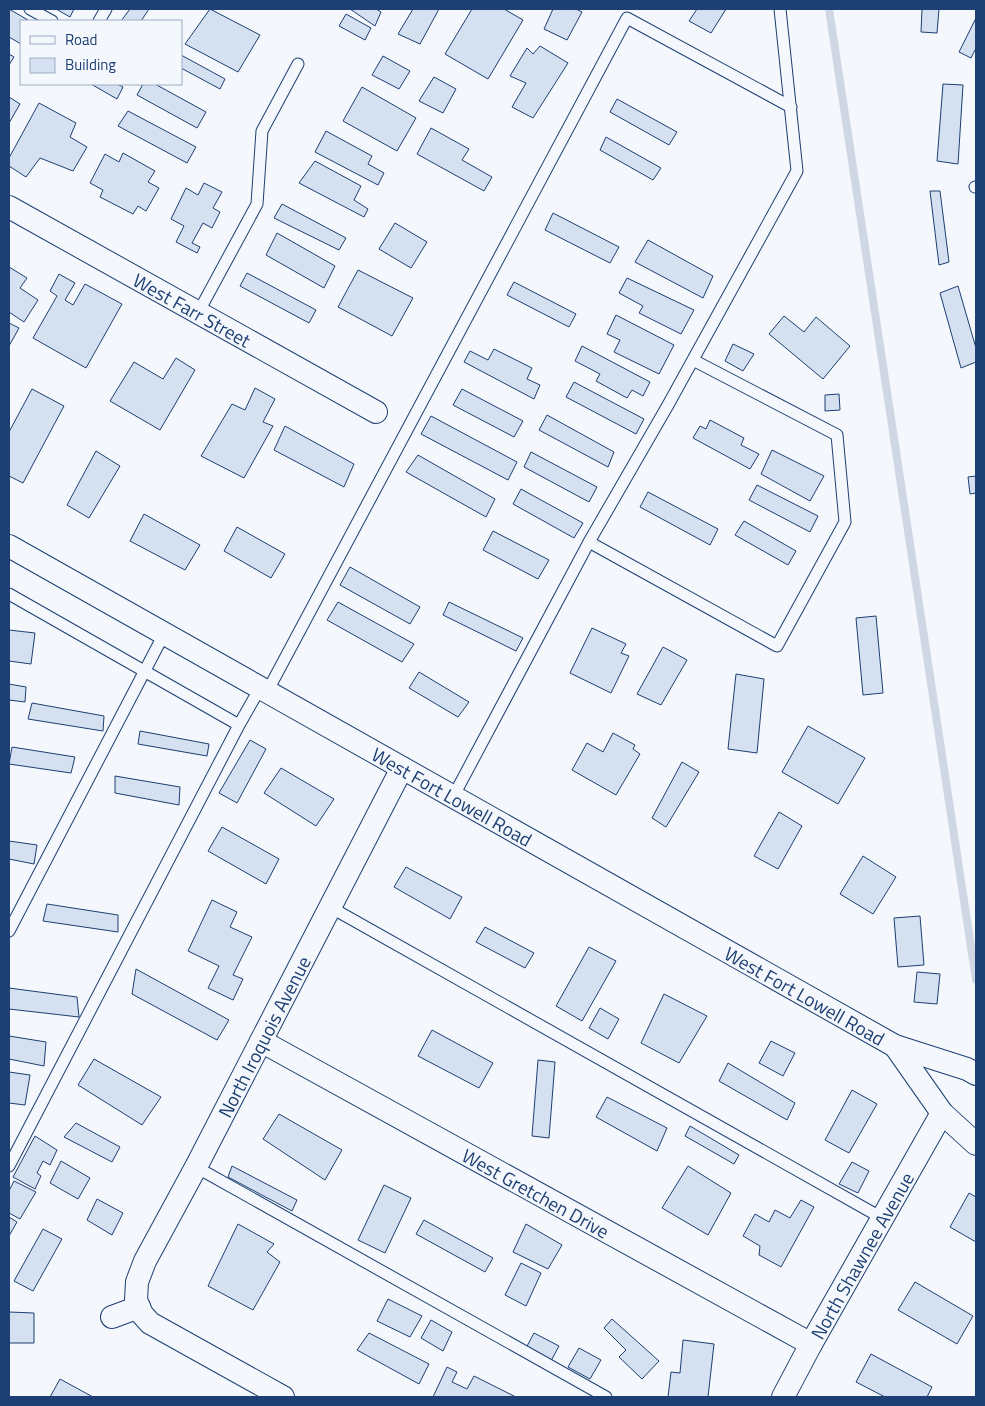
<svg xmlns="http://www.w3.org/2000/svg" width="985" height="1406" viewBox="0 0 985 1406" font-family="'Titillium Web',sans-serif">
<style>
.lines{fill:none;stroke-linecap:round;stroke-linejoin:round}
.stream{stroke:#cfd7e4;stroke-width:8}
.building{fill:#d5e0f0;stroke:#1d3f73}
.service-casing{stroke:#1d3f73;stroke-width:13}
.minor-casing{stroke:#1d3f73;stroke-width:24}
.service{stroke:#f4f7fb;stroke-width:11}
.minor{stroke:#f4f7fb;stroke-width:22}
.labels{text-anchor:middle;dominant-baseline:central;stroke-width:4;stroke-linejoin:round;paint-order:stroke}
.street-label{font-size:19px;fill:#1d3f73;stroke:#f4f7fb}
</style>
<rect width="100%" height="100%" fill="#f4f7fb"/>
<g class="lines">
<path class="stream" d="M829,9l147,971"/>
</g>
<path class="building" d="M9,9l19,11 -7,1v23l-12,-7z
M56,9h18l-4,8z
M130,9h19l-8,12h-20z
M210,9l50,26 -22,37 -53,-28z
M350,9h26l5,3 -6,14z
M413,9h26l-19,35 -22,-10z
M472,9h32l19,11 -35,59 -43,-25z
M553,9h23l6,3 -15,28 -23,-11z
M697,9h29l-15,24 -22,-12z
M922,9h17l-2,24 -16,-1z
M346,14l25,14 -6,12 -26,-14z
M976,18v33l-1,-1 -4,8 -12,-6z
M540,46l28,17 -35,55 -21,-11 14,-24 -16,-7 17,-28 6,6z
M9,54l5,3 -5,8z
M181,55l44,24 -5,10 -39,-21z
M383,56l27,15 -11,18 -27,-14z
M434,77l22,12 -13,24 -24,-12z
M91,84h26l6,3 -6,12z
M143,84h12l51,28 -9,16 -60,-33z
M943,84l20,1 -5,79 -21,-3z
M362,87l54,31 -19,33 -54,-30z
M9,97l11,7 -11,19z
M617,99l60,33 -8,13 -59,-33z
M39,103l37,20 -6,14 17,10 -14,24 -33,-13 -14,19 -17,-11v-8z
M128,111l68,36 -9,16 -69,-37z
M431,128l38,21 -7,11 30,17 -8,14 -67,-37z
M326,131l46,25 -4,8 16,9 -6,12 -63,-33z
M606,137l55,31 -8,12 -53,-30z
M123,153l32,18 -7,11 11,6 -13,23 -8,-5 -5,8 -33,-17 3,-7 -13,-7 15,-29 14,8z
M315,161l46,25 -7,14 14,9 -4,8 -65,-34z
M204,183l18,9 -9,16 7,4 -8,16 -9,-5 -11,20 8,4 -3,6 -21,-11 8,-16 -13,-7 15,-31 12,7z
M930,191h10l9,71 -10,3z
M282,204l64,34 -7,12 -65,-32z
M553,213l66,34 -9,16 -65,-33z
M395,223l32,19 -16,26 -32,-19z
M277,233l58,33 -11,22 -58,-33z
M648,240l65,36 -10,22 -68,-36z
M9,267l18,11 -7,10 18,12 -14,22 -15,-10z
M358,270l55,28 -21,38 -54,-29z
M247,273l69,37 -7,13 -69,-37z
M59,274l16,9 -10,17 8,5 12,-21 37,20 -36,64 -53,-30 24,-42 -7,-5z
M627,278l67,32 -13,24 -42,-21 4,-7 -24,-13z
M514,282l62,32 -7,13 -62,-32z
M958,286l18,62v14l-15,6 -21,-75z
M616,315l58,30 -15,29 -45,-22 6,-12 -13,-6z
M784,316l20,16 12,-15 34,29 -27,33 -54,-45z
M9,323l10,5 -10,18z
M733,344l21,10 -11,17 -18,-10z
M582,346l68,36 -7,14 -11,-6 -5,8 -31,-17 4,-7 -25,-13z
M494,349l38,19 -5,11 13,6 -6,14 -70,-37 6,-11 18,9z
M176,358l19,12 -35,60 -50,-29 24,-39 29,17z
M574,382l70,37 -8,15 -70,-37z
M255,388l20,11 -12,23 10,4 -29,52 -43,-22 31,-52 13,6z
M32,389l32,17 -41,77 -14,-7v-44z
M462,389l61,32 -9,16 -61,-32z
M839,394l1,16 -15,1v-16z
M547,415l67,37 -6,15 -69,-37z
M431,416l86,46 -9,18 -87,-46z
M710,420l34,18 -3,7 18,9 -9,15 -57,-31 7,-12 6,3z
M285,426l69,38 -10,23 -70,-37z
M772,450l52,26 -14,25 -49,-27z
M96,451l24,15 -31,52 -22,-13z
M531,452l66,35 -8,15 -65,-35z
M418,455l77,44 -9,18 -80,-45z
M976,476v17l-6,1 -2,-17z
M757,485l61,31 -8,16 -61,-32z
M521,489l62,34 -9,15 -61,-34z
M648,492l70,37 -8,16 -70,-38z
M144,514l56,31 -15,25 -55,-29z
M744,521l52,30 -8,14 -53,-30z
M237,527l48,27 -14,24 -47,-27z
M493,531l56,29 -11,19 -55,-29z
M350,567l70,40 -10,17 -70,-39z
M338,602l76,42 -12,18 -75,-42z
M449,602l74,36 -7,13 -73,-36z
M876,616l7,77 -20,2 -7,-77z
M592,628l34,16 -5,9 8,3 -18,37 -41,-20z
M9,630l26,3 -4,31 -22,-3z
M663,647l24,13 -26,45 -24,-11z
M419,672l50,30 -11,15 -49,-29z
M736,674l28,5 -7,74 -29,-4z
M9,684l17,3 -1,15 -16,-2z
M32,703l72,13 -1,15 -75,-12z
M808,726l57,32 -27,46 -56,-32z
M140,731l69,13 -2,12 -69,-12z
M613,733l22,12 -2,4 7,5 -24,41 -44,-25 15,-27 16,9z
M250,740l16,9 -29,54 -18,-10z
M12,747l63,10 -4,16 -62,-9z
M682,762l17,10 -33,55 -14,-9z
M281,768l53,31 -18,27 -52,-33z
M115,776l65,11 -1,18 -64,-12z
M779,812l23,14 -24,43 -24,-13z
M222,827l57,32 -13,25 -58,-33z
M9,841l28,4 -3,19 -25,-5z
M863,856l33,21 -23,37 -33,-20z
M406,867l56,30 -12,22 -56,-32z
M212,900l25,12 -7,15 22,10 -19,38 10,4 -10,21 -25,-12 11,-22 -31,-15z
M47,904l71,11v17l-75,-11z
M920,916l4,49 -26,2 -4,-49z
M485,927l49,26 -9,15 -49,-26z
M589,947l27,14 -34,60 -26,-15z
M136,969l93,51 -12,20 -85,-46z
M917,972l23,2 -3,30 -23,-2z
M9,988l68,9 2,20 -70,-8z
M664,994l43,22 -28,47 -38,-20z
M600,1008l19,11 -11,20 -19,-11z
M432,1030l61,33 -14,25 -61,-32z
M9,1036l37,6 -2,24 -35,-7z
M771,1041l24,12 -12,23 -24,-13z
M94,1059l67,38 -19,28 -64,-40z
M538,1060l17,2 -6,76 -17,-2z
M728,1063l67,40 -8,17 -68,-39z
M9,1072l21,3 -5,30 -16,-2z
M852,1090l25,14 -28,49 -24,-13z
M607,1097l60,31 -10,23 -61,-34z
M279,1114l63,36 -17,30 -62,-41z
M76,1123l44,24 -8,15 -48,-25z
M690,1126l49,29 -5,9 -49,-28z
M35,1136l22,14 -7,15 -7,-4 -6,12 4,3 -6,13 -22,-12z
M61,1161l29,17 -12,21 -28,-16z
M852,1162l17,9 -11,22 -19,-9z
M232,1166l65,34 -5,11 -64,-34z
M688,1166l43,27 -23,42 -46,-27z
M14,1181l22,11 -16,27 -11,-6v-22z
M384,1185l27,13 -26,55 -27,-13z
M969,1193l7,4v45l-26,-15z
M97,1199l26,14 -11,22 -25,-15z
M801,1200l13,7 -33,60 -22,-12 1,-9 -17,-10 12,-22 14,8 6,-12 15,8z
M9,1217l8,5 -8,14z
M424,1220l69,38 -8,14 -69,-38z
M238,1224l36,20 -7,8 13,10 -27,48 -45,-24z
M526,1224l36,21 -14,24 -35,-17z
M43,1229l19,10 -29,52 -19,-10z
M521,1263l20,10 -15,33 -21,-11z
M915,1282l58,34 -16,28 -59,-34z
M388,1299l34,17 -12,21 -33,-16z
M9,1312l25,1v30h-25z
M612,1319l47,42 -17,18 -23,-22 7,-7 -22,-22z
M431,1320l21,12 -9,19 -22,-13z
M369,1333l60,31 -10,20 -62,-34z
M534,1333l25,13 -8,15 -25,-13z
M683,1340l31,4 -6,53h-40l3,-25 9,1z
M579,1348l22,12 -11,19 -22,-12z
M871,1354l61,33 -5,10h-42l-29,-15z
M447,1367l10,5 -5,10 15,7 7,-13 42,21h-83z
M60,1379l33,18h-43z"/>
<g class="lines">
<g class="service-casing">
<path id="service" d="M30,9l22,12
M99,21l7,-12
M975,187h1
M198,313l59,-109 5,-73 36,-67
M589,542l188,104 68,-124 -8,-87 -144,-75
M9,594l230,131
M267,692l360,-674 164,89
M453,797l136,-255 79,-137 129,-234 -17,-162
M330,907l552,311
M9,931l155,-297
M9,1166l230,-441 21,-37
M196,1167l410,230"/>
</g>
<g class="minor-casing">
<g id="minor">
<path id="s1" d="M9,207l367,205"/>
<path id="s2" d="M9,546l886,500 72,23 9,5"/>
<path id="s3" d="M261,1041l550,303"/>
<path d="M895,1046l47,67 34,31"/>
<path d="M112,1317l27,-10"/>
<path id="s4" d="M283,1397l-133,-74 -8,-9 -6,-14 1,-18 8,-21 51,-94 206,-399"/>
<path id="s5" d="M783,1397l28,-53 131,-231"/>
</g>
</g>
<use href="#service" class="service"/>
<use href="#minor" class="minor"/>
</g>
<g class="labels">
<g class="street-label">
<text stroke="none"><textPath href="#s1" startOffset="210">West Farr Street</textPath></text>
<text stroke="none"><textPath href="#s2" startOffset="509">West Fort Lowell Road</textPath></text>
<text stroke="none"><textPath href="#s2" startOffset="914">West Fort Lowell Road</textPath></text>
<text stroke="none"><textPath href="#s4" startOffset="474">North Iroquois Avenue</textPath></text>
<text stroke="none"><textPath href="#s3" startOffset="314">West Gretchen Drive</textPath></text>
<text stroke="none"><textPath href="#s5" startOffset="162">North Shawnee Avenue</textPath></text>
</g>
</g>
<rect width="985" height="1406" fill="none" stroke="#1d3f73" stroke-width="20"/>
<rect x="20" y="20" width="162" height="65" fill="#f4f7fb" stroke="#9eadc5"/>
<rect x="30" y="36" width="25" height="8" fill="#f4f7fb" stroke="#9eadc5"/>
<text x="65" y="45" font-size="15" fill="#1d3f73">Road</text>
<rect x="30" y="58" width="25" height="15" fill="#d5e0f0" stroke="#9eadc5"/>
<text x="65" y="70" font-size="15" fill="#1d3f73">Building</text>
</svg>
